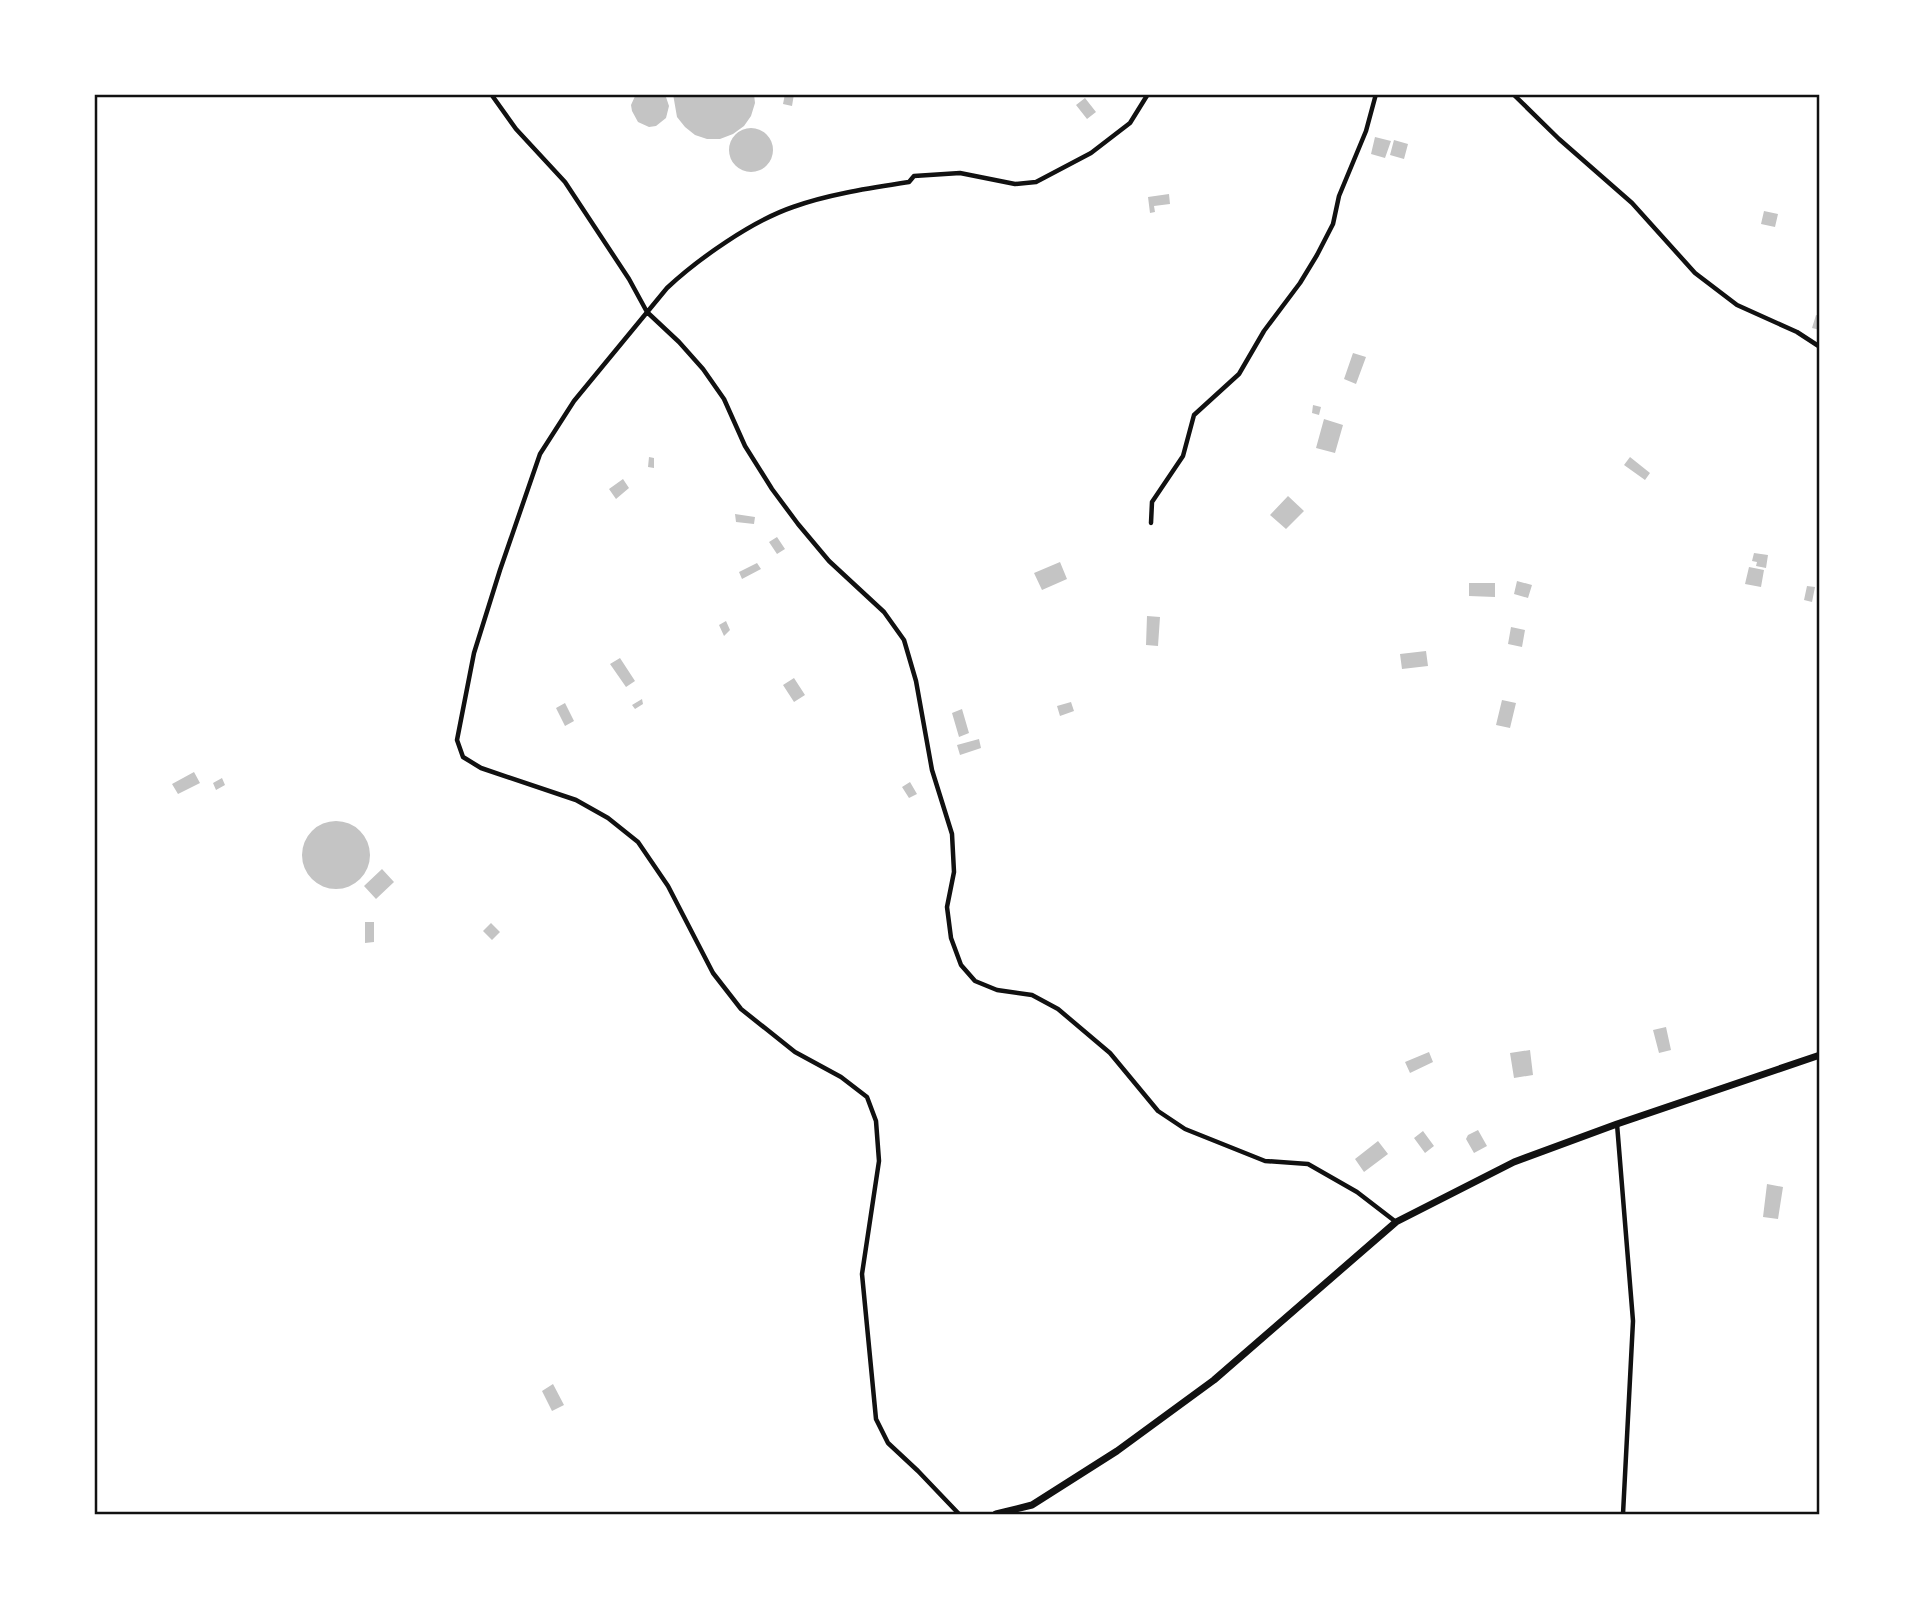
<svg xmlns="http://www.w3.org/2000/svg" width="1914" height="1609" viewBox="0 0 1914 1609" font-family="Commissioner,sans-serif">
<style>
.building{fill:#c4c4c4}
.lines{fill:none;stroke-linecap:round;stroke-linejoin:round}
.service{stroke:#111;stroke-width:4.5}
.minor{stroke:#111;stroke-width:7}
.neatline{fill:none;stroke:#111;stroke-width:2.5}
</style>
<rect width="100%" height="100%" fill="#fff"/>
<path class="building" d="M636,94h29l4,12 -3,12 -10,8 -7,1 -11,-5 -6,-11 -1,-6z
M673,94h81l1,9 -4,13 -7,10 -11,8 -13,5h-13l-12,-4 -10,-8 -8,-10z
M785,94h9l-2,12 -9,-2z
M1085,98l11,14 -9,7 -11,-14z
M729 150a22 22 0 1 1 44 0a22 22 0 1 1-44 0Z
M1375,137l16,4 -6,17 -14,-4z
M1394,140l14,4 -4,15 -14,-4z
M1169,194l1,10 -16,2 1,6 -5,1 -2,-16z
M1764,211l14,3 -3,13 -14,-3z
M1816,315l4,1v14l-8,-2z
M1353,353l13,4 -10,27 -12,-5z
M1313,405l8,2 -2,8 -7,-2z
M1324,419l19,6 -8,28 -19,-5z
M649,457l5,1v10l-6,-1z
M1630,457l20,16 -5,7 -21,-15z
M623,479l6,9 -13,11 -7,-10z
M1288,496l16,15 -18,18 -16,-14z
M735,514l20,3 -1,7 -18,-2z
M777,537l8,12 -8,5 -8,-12z
M1754,553l14,2 -2,13 -10,-2 1,-4 -5,-1z
M1060,562l7,17 -25,11 -8,-17z
M757,563l4,6 -19,10 -3,-7z
M1749,567l15,3 -3,17 -16,-3z
M1517,581l15,4 -4,13 -14,-4z
M1469,583h26v14l-26,-1z
M1807,586l8,1 -3,15 -8,-2z
M1147,616l13,1 -2,29 -12,-1z
M726,621l4,9 -6,6 -5,-11z
M1511,627l14,3 -3,17 -14,-3z
M1426,651l2,15 -26,3 -2,-15z
M620,658l15,23 -9,6 -16,-23z
M794,678l11,17 -11,7 -11,-17z
M642,699l1,5 -8,5 -3,-4z
M1502,700l14,3 -6,25 -14,-3z
M1071,702l3,9 -14,5 -3,-10z
M565,703l9,18 -9,5 -9,-18z
M962,709l7,24 -10,4 -7,-24z
M979,739l2,9 -21,7 -3,-10z
M194,772l6,11 -22,11 -6,-10z
M222,778l3,7 -9,5 -3,-7z
M910,782l7,12 -8,4 -7,-11z
M302 855a34 34 0 1 1 68 0a34 34 0 1 1-68 0Z
M382,869l12,13 -18,17 -12,-13z
M365,922h9v20l-9,1z
M491,923l9,9 -8,8 -9,-9z
M1666,1027l5,23 -12,3 -6,-23z
M1530,1050l3,25 -19,3 -4,-25z
M1429,1052l4,10 -23,11 -5,-11z
M1478,1130l9,16 -13,7 -8,-14 2,-4z
M1423,1131l11,15 -9,7 -11,-15z
M1378,1141l10,13 -24,18 -9,-13z
M1767,1184l16,3 -5,32 -15,-2z
M553,1384l11,21 -12,6 -10,-20z"/>
<g class="lines">
<path class="service" d="M491,94l25,35 49,53 64,97 18,33 32,30 24,27 21,30 21,47 27,43 26,35 31,37 55,51 20,28 12,41 16,89 20,64 2,38 -7,35 4,31 10,27 14,16 22,9 35,5 26,14 52,44 48,58 27,18 80,32 43,3 49,28 39,30
M1513,94l46,45 73,64 63,70 42,32 60,27 23,15
M1151,523l1,-21 31,-46 11,-41 45,-41 25,-43 36,-48 17,-28 16,-31 6,-28 27,-65 10,-37
M1617,1124l16,197 -10,193
M959,1514l-41,-43 -30,-28 -12,-24 -14,-145 17,-113 -3,-40 -9,-24 -26,-20 -46,-25 -54,-43 -28,-36 -45,-87 -30,-44 -30,-24 -32,-18 -95,-32 -18,-11 -6,-17 17,-87 26,-83 40,-116 34,-53 93,-113c31,-29 85,-67 126,-81 36,-13 78,-19 116,-25l5,-6 46,-3 55,11 21,-2 55,-29 39,-30 18,-29"/>
<path class="minor" d="M996,1514l36,-9 85,-54 97,-71 182,-158 118,-60 103,-38 203,-69"/>
</g>
<rect width="1914" height="1609" fill="none" stroke="#ffffff" stroke-width="192"/>
<rect x="96" y="96" width="1722" height="1417" class="neatline"/>
</svg>
